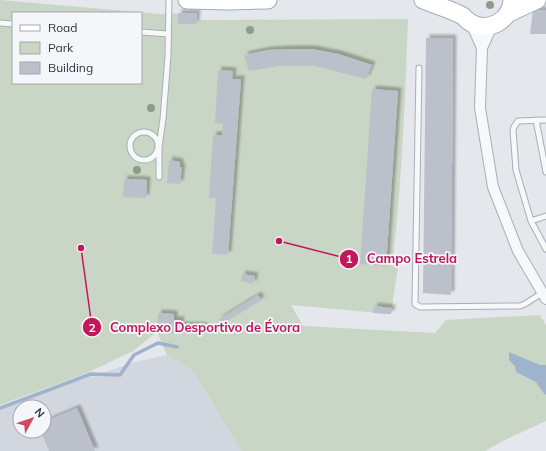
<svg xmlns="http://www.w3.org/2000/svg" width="546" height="451" viewBox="0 0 546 451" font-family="Mulish,sans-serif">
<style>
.built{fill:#d2d6de;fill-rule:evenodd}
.green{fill:#c9d6c5;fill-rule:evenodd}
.water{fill:#9fb4cc}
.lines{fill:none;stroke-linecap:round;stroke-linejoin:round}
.stream{stroke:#9fb4cc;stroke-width:3.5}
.building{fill:#bbc0ca;filter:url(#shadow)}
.lane-casing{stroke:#a9aeb7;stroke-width:7}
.street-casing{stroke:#a9aeb7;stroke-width:12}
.primary-casing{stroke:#a3abb8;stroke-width:19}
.lane{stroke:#f7f8fa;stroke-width:5}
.street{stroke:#f7f8fa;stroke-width:10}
.primary{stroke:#fff;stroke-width:17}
.tree{fill:#899d89}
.leader{fill:none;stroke:#c2185b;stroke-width:1.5}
.callout-dot{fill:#c2185b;stroke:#f4f6f9;stroke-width:1.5}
.mark-label{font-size:12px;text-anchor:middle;font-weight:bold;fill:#fff}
.callout-label{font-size:13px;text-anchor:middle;font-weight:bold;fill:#c2185b;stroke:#f4f6f9;stroke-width:3.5;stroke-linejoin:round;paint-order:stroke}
</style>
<defs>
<filter id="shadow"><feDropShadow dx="3.5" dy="-3.5" stdDeviation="1" flood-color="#0004"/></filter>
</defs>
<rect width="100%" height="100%" fill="#e4e7ec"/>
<path class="built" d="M167,355l27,17 47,79h-241v-44l135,-45zM20,407h24v24h-24z"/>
<path class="green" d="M0,0l160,14 37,-1v7l211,-1c-3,83 -6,165 -16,247l6,1 -7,47 -100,-9 12,21 132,7 11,-13 94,-5 6,10v96l-41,19 -20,11h-244l-47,-79 -27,-17 -10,-23 -24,19 -46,22 -87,32zM13,13h128v70h-128z"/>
<path class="water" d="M509,352l31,13h6v29l-1,1 -9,-13 -20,-10 -1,-6 -6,-6z"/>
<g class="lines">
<path class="stream" d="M0,408l91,-34 29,1 14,-20 24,-12 19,4"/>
</g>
<path class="building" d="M533,10h13v24h-16z
M178,13h19l-1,11h-18z
M426,38h27l-2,257 -28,-2z
M290,49h22l26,5 34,11 -6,14 -51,-13h-37l-29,5 -5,-16 24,-5z
M218,70l15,1 -1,8h9l-13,176 -16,-1 4,-56h-7l4,-63h9l1,-11 -8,-1z
M372,89l26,2 -12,175 -26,-2z
M169,160l11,2v5h2l-2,17 -13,-1z
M124,179l23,1 -1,18 -23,-1z
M242,274l13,2 -2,8 -12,-3z
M258,295l3,5 -39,24 -3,-5z
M374,306l18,2 -1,6 -18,-1z
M158,313l16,1v6h7l-1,5 24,1 -1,8 -46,-2z
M77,408l18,43h-46l-8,-20h3v-9z"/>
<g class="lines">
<g class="lane-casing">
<path id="lane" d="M0,23l13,1
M141,32l27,2
M419,68l-4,236 5,3 100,-1 5,-2 17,-11
M536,120l10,52
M546,120l-28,1 -4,6 -1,3 3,40 15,51 15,28
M130 146a14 14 0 1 1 28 0a14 14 0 1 1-28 0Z
M159,177v-30l4,-28 5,-63 1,-56
M531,221l15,-5"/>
</g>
<g class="street-casing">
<path id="street" d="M471,23l11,25
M492,26l-10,22 -2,60 13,79 25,64 28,48"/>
</g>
<g class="primary-casing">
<path id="primary" d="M187,0l43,1 38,-1
M423,0c12,5 26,9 38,15 4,2 6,6 10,8 18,10 40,-3 41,-23
M509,13l28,-13"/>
</g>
<use href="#lane" class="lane"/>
<use href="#street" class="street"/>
<use href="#primary" class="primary"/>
</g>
<g class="tree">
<circle cx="490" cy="5" r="4"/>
<circle cx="250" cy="30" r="4"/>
<circle cx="151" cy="108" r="4"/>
<circle cx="137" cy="170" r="4"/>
</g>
<path class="leader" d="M279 241L349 259M81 248L92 327"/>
<g class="callout-dot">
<circle cx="279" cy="241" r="4"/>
<circle cx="81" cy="248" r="4"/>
<circle cx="349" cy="259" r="10"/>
<circle cx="92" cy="327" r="10"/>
</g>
<g class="mark-label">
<text x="349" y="263">1</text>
<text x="92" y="332">2</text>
</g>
<g class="callout-label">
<text x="412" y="263">Campo Estrela</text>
<text x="205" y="332">Complexo Desportivo de Évora</text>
</g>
<rect x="12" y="12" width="130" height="72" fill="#f4f6f9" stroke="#a4a8b1"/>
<rect x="20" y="25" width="20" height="6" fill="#ffffff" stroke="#a4a8b1"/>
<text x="48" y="32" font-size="12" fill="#2b3445">Road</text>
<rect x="20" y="42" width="20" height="12" fill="#c9d6c5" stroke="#a4a8b1"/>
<text x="48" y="52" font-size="12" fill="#2b3445">Park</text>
<rect x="20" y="62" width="20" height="12" fill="#bbc0ca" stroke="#a4a8b1"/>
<text x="48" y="72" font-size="12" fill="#2b3445">Building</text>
<g transform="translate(32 419) rotate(50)"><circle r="19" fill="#f4f6f9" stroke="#a4a8b1"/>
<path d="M0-3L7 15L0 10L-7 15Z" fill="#d1495b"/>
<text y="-6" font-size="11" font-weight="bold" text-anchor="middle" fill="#2b3445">N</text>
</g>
</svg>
